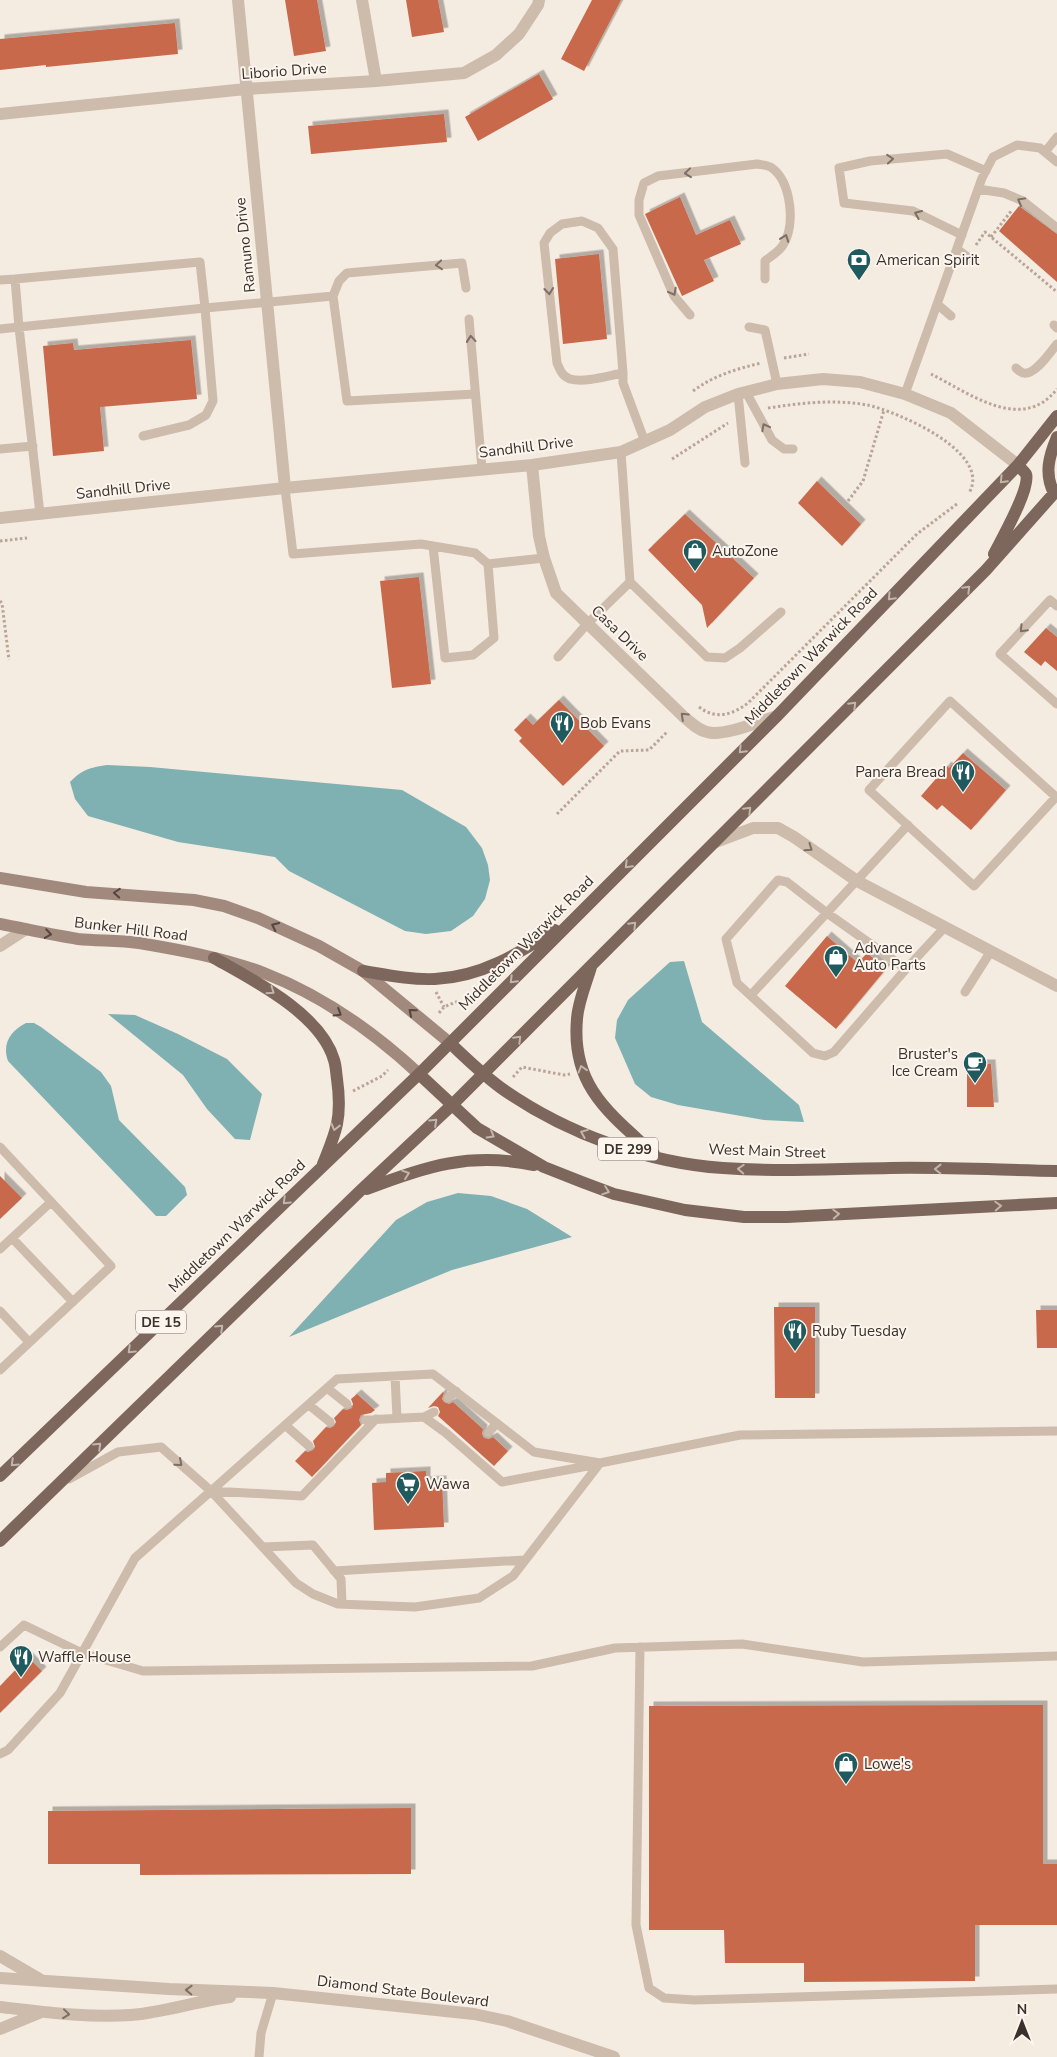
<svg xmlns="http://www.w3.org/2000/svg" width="1057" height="2057" viewBox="0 0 1057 2057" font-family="'Nunito Sans',sans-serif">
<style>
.water{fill:#7fb0b2}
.building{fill:#c8694b;filter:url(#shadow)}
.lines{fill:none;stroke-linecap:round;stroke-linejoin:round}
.path{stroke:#b9a596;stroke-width:3;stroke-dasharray:2.5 2.5;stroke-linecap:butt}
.service{stroke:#cdbbac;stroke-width:9}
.minor{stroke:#cdbbac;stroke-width:12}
.secondary{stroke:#a18a7d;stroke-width:12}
.primary{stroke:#7d675c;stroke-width:12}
.oneway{stroke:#7d6f65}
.oneway2{stroke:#c2b5ac}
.oneway3{stroke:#544640}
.labels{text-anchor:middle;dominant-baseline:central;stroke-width:4;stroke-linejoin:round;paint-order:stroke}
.shield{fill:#fbf5ee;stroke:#756b66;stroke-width:1}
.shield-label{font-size:14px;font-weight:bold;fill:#3b302b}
.street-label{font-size:15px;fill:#3b302b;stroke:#fbf5ee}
.poi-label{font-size:15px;fill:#3b302b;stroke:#fbf5ee;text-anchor:start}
</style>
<defs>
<filter id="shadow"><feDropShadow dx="4.5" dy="-4.5" stdDeviation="0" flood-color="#0004"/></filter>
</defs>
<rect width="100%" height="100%" fill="#f4ebe1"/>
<path class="water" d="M107,765l43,2 252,23 64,37 16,21 6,17 2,15 -5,19 -12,17 -22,15 -25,3 -21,-3 -116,-60 -14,-14 -97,-15 -90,-26 -13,-17 -5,-17c13,-13 19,-14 37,-17z
M684,961l18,61 97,83 5,17 -40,-2 -86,-15 -27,-8 -16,-13 -20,-46 2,-18 11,-20 42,-38z
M108,1014l27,1 43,19 49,25 35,35 -12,46 -15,-1 -28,-30 -24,-34z
M26,1023h8l7,4 60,45 10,14 8,34 66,67 2,8 -21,21h-10l-148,-155c-6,-17 2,-30 18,-38z
M458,1193l33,3 36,13 45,28 -120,33 -163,67 107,-117 31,-18z"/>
<path class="building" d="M285,0h32l9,51 -32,5z
M406,0h32l6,32 -32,5z
M592,0h29l-37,71 -23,-12z
M175,23l3,31 -132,13v-2l-46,5v-31z
M539,74l14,25 -75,42 -13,-24z
M444,114l3,28 -136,12 -3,-28z
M680,197l16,38 34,-15 11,24 -37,16 10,21 -32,15 -37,-82z
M1019,206l38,28v48l-58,-51z
M599,254l8,85 -44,5 -8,-85z
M191,340l6,59 -97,8 4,44 -51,5 -10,-110 30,-3 1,7z
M817,481l44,43 -19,22 -44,-43z
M685,514l69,64 -47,50 -5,-23 -54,-55z
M419,577l12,107 -39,4 -12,-107z
M1046,628l11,9v34l-12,-10 -4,5 -17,-14z
M559,700l45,46 -41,40 -44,-45 3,-3 -8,-8 12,-12 7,7z
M963,753l43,37 -35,40 -29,-25 -5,5 -16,-14 26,-30 2,2z
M827,936l31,27 9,-10 19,16 -50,60 -51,-43z
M967,1064h24l3,43h-27z
M0,1176l22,22 -22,21z
M774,1307h41v91h-40z
M1036,1310h21v38h-20z
M443,1392l1,1 -2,6 2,3 5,2 4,-2 30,27 -1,5 2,4 5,1 4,-2 15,14 -14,15 -56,-50 2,-4 -2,-5 -4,-1 -6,2z
M357,1394l18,16 -4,3 -10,2 -2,5 2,5 -49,52 -17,-16 10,-10 3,1 5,-2 2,-3 -2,-6 13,-14 4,1 4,-2 2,-4 -2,-4 9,-9 4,1 5,-2 1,-4 -2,-5z
M426,1471v10l16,-1 2,47 -70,3 -2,-47 14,-1v-9z
M28,1657l14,14 -42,42v-27z
M1043,1705v159h14v61h-82v56l-171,1v-19h-79l-1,-33h-75v-224z
M411,1808v66l-271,1v-11h-92v-53z"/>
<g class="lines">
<path class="path" d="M991,237l21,-27
M976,245l9,-13 72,60
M784,358l25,-4
M931,374c38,19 91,60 126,15
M693,391c20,-15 43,-22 68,-28
M768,408c33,-5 66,-9 99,-3 29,6 126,47 102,88
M672,459l56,-36
M848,501l15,-20 21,-71
M0,541l27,-3
M0,601l2,2 7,57
M699,707c17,13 33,8 49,-4l169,-169 40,-30
M557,814l63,-63 29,-1 18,-18
M436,992l8,15
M439,1013l5,-6 12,-5 8,3
M513,1077l9,-10 42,8 6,-1
M353,1091l29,-15 6,-6"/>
<path class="service" d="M1045,152l12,-15
M978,189l26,4 19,8 34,27
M962,235l-49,-24 -69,-8 -5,-35 31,-7 77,-7 39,17
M957,249l16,12
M0,280l15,-1
M466,288l-4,-25 -115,10 -8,8 -6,15 14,105 128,-7
M937,304l14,12
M690,315l-16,-19 -35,-81v-15l5,-17 14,-7 99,-12c5,1 11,1 15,4 19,14 24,57 11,77 -3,6 -12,11 -18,16v18
M469,319l13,150
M1054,325l3,3
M749,327l16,3 12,54
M0,329l19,-2 -4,-48 185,-17 5,46 128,-12
M1016,368c2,2 4,4 7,5 12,3 27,-21 34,-29
M623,373c-16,3 -38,10 -53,6 -8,-3 -10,-9 -13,-16l-13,-120 6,-10 12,-9 20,-3 16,7 15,21 10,124v10l22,59
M746,392l26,48 12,9h9
M738,394l7,69
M905,394l77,-216 11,-21 24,-12 23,3 17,14
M0,449l33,-3
M285,488l8,66 128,-10 54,9 13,11 56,-6
M40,514l-21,-187 186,-19 8,93 -7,14 -17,10 -46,11
M433,546l12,112 28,-3 21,-17 -6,-74
M630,582l77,75 18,1 15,-10 41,-36
M1057,606l-7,-6 -50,54 57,50
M558,657l29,-33 43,-42 -9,-130
M950,701l106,96 -82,89 -105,-96z
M906,969l-72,83 -9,4 -12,-3 -76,-70 -11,-44 52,-59 9,2 40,31 79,56 39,-42
M965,992l26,-41
M751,995l157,-170
M0,1147l111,119 -111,104
M12,1238l61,64
M0,1249l51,-47
M0,1311l29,31
M395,1376l2,42
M327,1388l20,16
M448,1398l8,-7
M309,1405l21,17
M424,1417l22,16 56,49 91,-17
M365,1420l59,-3 10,-5
M285,1425l24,21
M488,1433l9,-10
M69,1479l49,-27 43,-5 50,44 91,5 74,-77
M211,1491l126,-112 96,-5 101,78 66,11
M263,1547l50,-2 28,34 1,25
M334,1571l191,-11
M0,1647l24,-22 58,28 61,18 389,-5 83,-18 127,-4 121,18 194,-6
M640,1647l-4,278 13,63 15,10 30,2 363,-11
M0,1754l8,-4 52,-57 75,-135 76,-67 85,92 17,11 25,10 77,3 64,-9 34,-22 87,-113 140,-28 317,-4
M259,2057l2,-24 12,-40"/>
<path class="minor" d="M238,0l47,488
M362,0l14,81
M0,114l246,-25 130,-8 88,-8 32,-18 23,-21 19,-29 1,-5
M532,465l7,71 5,22 12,35 128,124c7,6 14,13 23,15 17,5 53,-11 70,-16
M0,518l285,-30 247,-23 89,-13 49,-22 35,-23 33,-13 39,-10 46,-5 37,3 45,12 46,19 67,52
M716,842l37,-14h25l16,9 63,44 200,105
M0,946l26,-17
M0,1956l41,24
M0,1978l169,11 104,4 201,21 33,7 107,36
M0,2007c44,5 87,11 131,8 34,-3 66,-14 99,-18
M0,2029l39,-16"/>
<path class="secondary" d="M0,878l86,14 108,8 30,6 34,12 61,28 44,25 87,72
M0,924c26,5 52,11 78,15 20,2 41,1 61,4 42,7 85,15 125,30 57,22 111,60 155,101"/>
<path class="primary" d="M1054,493c-10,-19 -5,-37 3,-56
M994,554c7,-14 37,-66 32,-80 -2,-3 -6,-6 -8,-9
M214,958c39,22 107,56 120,102 2,6 2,12 3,19 2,14 3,30 0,45 -3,14 -9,27 -14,40
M591,967c-5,17 -13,35 -14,52 -6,67 32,94 77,135
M363,971c24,4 48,9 72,8 46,-2 83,-25 120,-49
M450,1043c17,16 34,33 54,47 62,43 143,73 219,78 56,4 112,1 167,0 56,-1 111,2 167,3
M419,1074l58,54 67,39 38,15 32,12 71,16 59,7h43l270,-14
M367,1189c59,-23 103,-37 167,-24
M0,1476l419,-402 358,-358 241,-251 39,-49
M0,1541l360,-350 92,-86 534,-535 71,-80"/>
</g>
<defs><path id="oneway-chevron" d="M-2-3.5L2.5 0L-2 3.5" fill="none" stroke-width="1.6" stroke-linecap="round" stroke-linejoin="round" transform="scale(1.25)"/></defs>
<g class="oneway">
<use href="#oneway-chevron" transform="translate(890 159) rotate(-5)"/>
<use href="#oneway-chevron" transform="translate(688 173) rotate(174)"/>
<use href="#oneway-chevron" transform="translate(1021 201) rotate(-151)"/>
<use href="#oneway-chevron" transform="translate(918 214) rotate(-157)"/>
<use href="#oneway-chevron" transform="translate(785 238) rotate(-70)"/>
<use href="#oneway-chevron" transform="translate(439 265) rotate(175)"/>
<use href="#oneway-chevron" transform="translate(549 291) rotate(84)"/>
<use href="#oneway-chevron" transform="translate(673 292) rotate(62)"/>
<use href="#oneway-chevron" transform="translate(471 339) rotate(-95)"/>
<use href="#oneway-chevron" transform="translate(765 427) rotate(-118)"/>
<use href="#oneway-chevron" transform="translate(1023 629) rotate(133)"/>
<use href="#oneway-chevron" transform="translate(684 716) rotate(-137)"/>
<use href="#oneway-chevron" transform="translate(809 848) rotate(35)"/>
<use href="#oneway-chevron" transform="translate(179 1463) rotate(41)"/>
<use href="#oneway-chevron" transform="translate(189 1990) rotate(-178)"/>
<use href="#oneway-chevron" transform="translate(66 2014) rotate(6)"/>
</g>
<g class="oneway2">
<use href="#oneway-chevron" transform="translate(1003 480) rotate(134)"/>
<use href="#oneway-chevron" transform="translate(967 589) rotate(-45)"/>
<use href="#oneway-chevron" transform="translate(891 597) rotate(134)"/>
<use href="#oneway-chevron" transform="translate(853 705) rotate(-45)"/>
<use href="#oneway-chevron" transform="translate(742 750) rotate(135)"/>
<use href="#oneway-chevron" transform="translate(748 810) rotate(-45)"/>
<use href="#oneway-chevron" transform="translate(628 865) rotate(135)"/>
<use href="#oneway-chevron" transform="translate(633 925) rotate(-45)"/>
<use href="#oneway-chevron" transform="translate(513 980) rotate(135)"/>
<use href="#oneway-chevron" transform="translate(271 991) rotate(35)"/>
<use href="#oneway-chevron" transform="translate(518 1039) rotate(-45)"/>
<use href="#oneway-chevron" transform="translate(582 1069) rotate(-107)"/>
<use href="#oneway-chevron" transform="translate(434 1122) rotate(-43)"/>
<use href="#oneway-chevron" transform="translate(335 1127) rotate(104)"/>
<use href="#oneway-chevron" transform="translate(584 1133) rotate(-158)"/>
<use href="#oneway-chevron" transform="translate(491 1135) rotate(30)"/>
<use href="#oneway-chevron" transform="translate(741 1169) rotate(-177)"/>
<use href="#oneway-chevron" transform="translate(938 1169) rotate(-179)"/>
<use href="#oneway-chevron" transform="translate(406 1174) rotate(-19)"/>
<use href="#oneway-chevron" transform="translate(606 1191) rotate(19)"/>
<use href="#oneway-chevron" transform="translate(286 1201) rotate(136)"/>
<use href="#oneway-chevron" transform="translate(998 1206) rotate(-3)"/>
<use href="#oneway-chevron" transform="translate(836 1214) rotate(-3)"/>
<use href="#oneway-chevron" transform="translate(220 1328) rotate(-44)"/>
<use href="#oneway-chevron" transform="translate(131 1350) rotate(136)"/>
<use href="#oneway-chevron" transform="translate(98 1446) rotate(-44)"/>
<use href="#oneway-chevron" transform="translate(14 1463) rotate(136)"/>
</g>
<g class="oneway3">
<use href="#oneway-chevron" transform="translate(117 893) rotate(-176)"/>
<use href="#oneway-chevron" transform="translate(275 926) rotate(-155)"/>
<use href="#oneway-chevron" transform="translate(48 934) rotate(9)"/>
<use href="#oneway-chevron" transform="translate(412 1012) rotate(-140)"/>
<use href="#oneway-chevron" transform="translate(338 1013) rotate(32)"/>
</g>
<defs>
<g id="bank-pin" transform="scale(1.25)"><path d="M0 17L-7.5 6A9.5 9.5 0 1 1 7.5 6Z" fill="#1f5a5e" stroke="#fbf5ee"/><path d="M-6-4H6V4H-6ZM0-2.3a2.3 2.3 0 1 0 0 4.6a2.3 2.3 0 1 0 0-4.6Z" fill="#fff"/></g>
<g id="shop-pin" transform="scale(1.25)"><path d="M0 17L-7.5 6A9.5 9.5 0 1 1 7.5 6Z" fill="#1f5a5e" stroke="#fbf5ee"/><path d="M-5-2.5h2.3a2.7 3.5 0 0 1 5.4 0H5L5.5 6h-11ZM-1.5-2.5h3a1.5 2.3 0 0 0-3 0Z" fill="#fff"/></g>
<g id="restaurant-pin" transform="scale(1.25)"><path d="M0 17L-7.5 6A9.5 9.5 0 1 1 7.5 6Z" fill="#1f5a5e" stroke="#fbf5ee"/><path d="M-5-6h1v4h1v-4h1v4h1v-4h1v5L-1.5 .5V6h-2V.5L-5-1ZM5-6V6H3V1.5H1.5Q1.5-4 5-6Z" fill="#fff"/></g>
<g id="cafe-pin" transform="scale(1.25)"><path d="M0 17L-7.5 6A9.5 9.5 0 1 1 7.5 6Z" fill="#1f5a5e" stroke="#fbf5ee"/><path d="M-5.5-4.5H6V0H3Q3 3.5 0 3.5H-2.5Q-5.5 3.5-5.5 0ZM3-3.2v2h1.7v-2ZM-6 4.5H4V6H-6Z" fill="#fff"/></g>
<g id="supermarket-pin" transform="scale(1.25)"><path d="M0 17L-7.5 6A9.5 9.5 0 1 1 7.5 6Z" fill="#1f5a5e" stroke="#fbf5ee"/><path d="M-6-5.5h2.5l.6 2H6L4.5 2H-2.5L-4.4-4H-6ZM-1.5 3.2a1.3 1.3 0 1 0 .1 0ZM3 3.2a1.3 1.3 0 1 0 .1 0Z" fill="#fff"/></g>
</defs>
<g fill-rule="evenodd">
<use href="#bank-pin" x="859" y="260"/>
<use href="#shop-pin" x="695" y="551"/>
<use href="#restaurant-pin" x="562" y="723"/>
<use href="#restaurant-pin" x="963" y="772"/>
<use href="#shop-pin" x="836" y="957"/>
<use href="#cafe-pin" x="975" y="1063"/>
<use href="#restaurant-pin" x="795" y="1331"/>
<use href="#supermarket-pin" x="408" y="1484"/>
<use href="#restaurant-pin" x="21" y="1657"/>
<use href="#shop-pin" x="846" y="1764"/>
</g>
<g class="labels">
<g class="shield">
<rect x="598" y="1137.5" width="60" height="23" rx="4"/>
<rect x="136" y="1310.5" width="50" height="23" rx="4"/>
</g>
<g class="shield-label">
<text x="628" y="1149">DE 299</text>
<text x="161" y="1322">DE 15</text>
</g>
<g class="street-label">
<text transform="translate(284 71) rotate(-4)">Liborio Drive</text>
<text transform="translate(245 245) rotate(-96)">Ramuno Drive</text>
<text transform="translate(526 447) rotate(-7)">Sandhill Drive</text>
<text transform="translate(123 489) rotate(-6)">Sandhill Drive</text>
<text transform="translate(620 633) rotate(44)">Casa Drive</text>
<text transform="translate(811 656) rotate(-46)">Middletown Warwick Road</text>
<text transform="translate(131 929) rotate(7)">Bunker Hill Road</text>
<text transform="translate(526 943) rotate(-45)">Middletown Warwick Road</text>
<text transform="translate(767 1151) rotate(2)">West Main Street</text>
<text transform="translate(237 1226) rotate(-44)">Middletown Warwick Road</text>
<text transform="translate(403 1991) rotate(7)">Diamond State Boulevard</text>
</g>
<g class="poi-label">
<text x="876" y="260">American Spirit</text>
<text x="712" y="551">AutoZone</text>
<text x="580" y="723">Bob Evans</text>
<text x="946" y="772" text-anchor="end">Panera Bread</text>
<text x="854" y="948">Advance<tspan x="854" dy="17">Auto Parts</tspan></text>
<text x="958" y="1054" text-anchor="end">Bruster's<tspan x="958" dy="17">Ice Cream</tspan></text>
<text x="812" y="1331">Ruby Tuesday</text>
<text x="426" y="1484">Wawa</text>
<text x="38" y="1657">Waffle House</text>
<text x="864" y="1764">Lowe's</text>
</g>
</g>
<g transform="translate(1022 2022)" stroke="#fbf5ee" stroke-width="4" paint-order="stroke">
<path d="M0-4L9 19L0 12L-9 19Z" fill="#3b302b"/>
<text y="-8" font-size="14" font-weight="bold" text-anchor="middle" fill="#3b302b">N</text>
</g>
</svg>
